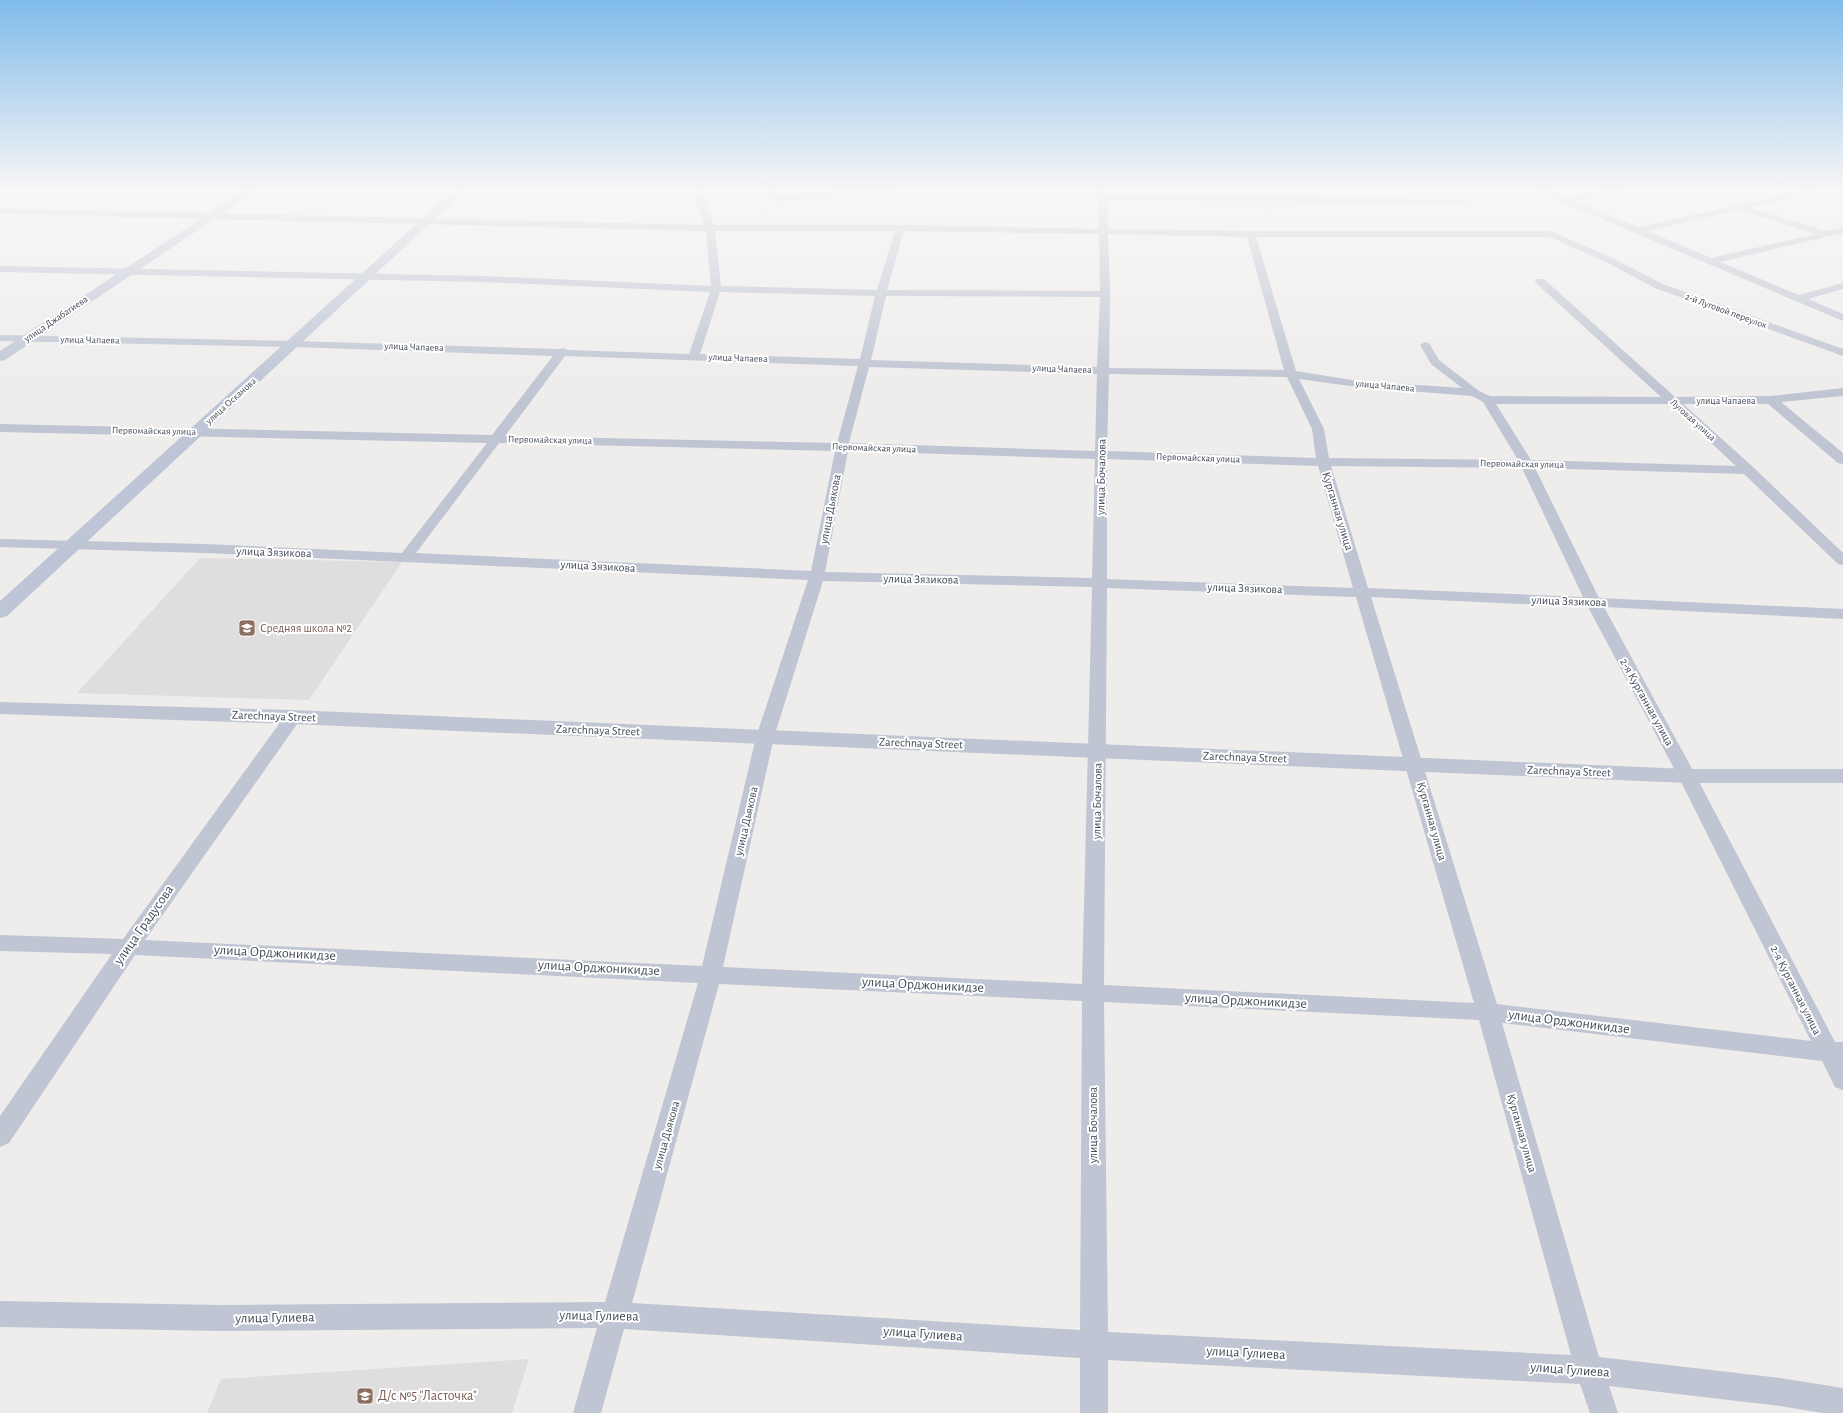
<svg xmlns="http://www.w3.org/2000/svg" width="1843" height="1413" viewBox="0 0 1843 1413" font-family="'Alegreya Sans',sans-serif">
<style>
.education{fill:#e0ddde}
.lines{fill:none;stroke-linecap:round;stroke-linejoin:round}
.minor{fill:#bfc5d2;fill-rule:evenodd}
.tertiary{fill:#bfc5d2;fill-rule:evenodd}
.secondary{fill:#bec5d6;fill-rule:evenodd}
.labels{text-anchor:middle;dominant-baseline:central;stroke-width:4;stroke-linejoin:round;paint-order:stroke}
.far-street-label{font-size:10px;fill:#444c59;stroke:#fff}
.street-label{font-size:12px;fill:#444c59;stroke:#fff}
.education-label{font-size:12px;fill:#785e54;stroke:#fff;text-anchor:start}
.near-street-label{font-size:14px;fill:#444c59;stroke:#fff}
.near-education-label{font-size:14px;fill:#785e54;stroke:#fff;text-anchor:start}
</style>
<rect width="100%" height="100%" fill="#efecec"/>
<path class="education" d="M200,558l202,4 -93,138 -232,-7z
M529,1359l-17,54h-305l14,-34z"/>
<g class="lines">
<path class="minor" d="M692,189h8l14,36h186l199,4 -1,-40h8v6l357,4 3,1v4l-359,-4 1,29 143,2h300l61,27 51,26 180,65v7l-188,-68 -49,-26 -56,-25h-294l40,134 62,10 104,7 -31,-24 -11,-19 5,-3 4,1 10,17 40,31 11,5 171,1 -125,-114 -1,-2 1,-2h8l131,118 96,-1 72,-8v8l-62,6 62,51v11l-5,-1 -70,-59h-85l70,63 90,86v12l-5,-1 -94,-90 -209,-6 64,130 244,11v10l-239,-12 92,169 139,266h8v48l-8,-3 -13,-26 -320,-38 97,334 181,21 63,10v25h-21l-42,-7 -171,-20 9,27h-28l-10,-29 -472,-24v53h-28v-55l-456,-29 -23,84h-28l24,-85 -377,3 -220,-4v-26l220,4 385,-3 93,-319 -563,-28 -126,188 -9,4v-31l112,-162 -112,-3v-16l123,4 164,-226 6,-1 6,1 3,4 -157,223 557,26 54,-229 52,-157 -604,-27 -204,-6v-8l204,5 198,9 85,-110 -487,-11v-8l492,11 61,-79 -259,-9 -294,-6v-6l294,6 264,8 5,-1 5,2 121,4 21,-62 -227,-10 -483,-10v-6l483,10 228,10 -5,-55 -706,-17v-6l704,17zM715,231h180l-18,59 -156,-4zM904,231l195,3 1,57 -213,-1zM1108,234l139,3 37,133 -175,-2 1,-74zM720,292l155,4 -15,63 -160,-5zM886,296l214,1 -3,70 -226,-7zM565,356l293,10 -21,77 -332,-7zM869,367l228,7 -2,77 -246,-8zM1109,374l178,3 25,52 4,29 -209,-7zM1299,379l59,8 114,9 11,6 35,58 -189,-2 -5,-29zM1496,404h173l67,62 -205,-6zM499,443l336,8 -24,120 -395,-18zM848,451l247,8 -3,119 -267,-6zM1107,459l211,7 35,122 -246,-9zM1331,466l191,2 61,129 -215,-9zM823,581l269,6 -10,397 -359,-17 51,-230zM1107,588l249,9 118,406 -370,-18zM1371,597l217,10 90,169 133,265 -314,-37zM719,984l363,17 -2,329 -448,-27zM1104,1002l375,18 92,335 -463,-23z
M765,189h8l5,7 82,-7h38l-4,3 -118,10 -3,-1z
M1531,189h12l24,10 47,-10h18l-57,13 64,25 169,-38h17l-76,19 78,23 16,-4v6l-123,29 79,33 44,-12v6l-35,10 35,15v7zM1739,210l77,24 -105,24 -64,-27z"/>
<path class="tertiary" d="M0,702l293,8 1394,59h156v14h-156l-1394,-59 -293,-10z"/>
<path class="secondary" d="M246,189h13l-254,171 -5,1v-10z
M455,189h12l-460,427 -7,2v-17z"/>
</g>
<linearGradient id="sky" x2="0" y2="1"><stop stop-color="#80bbea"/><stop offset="0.49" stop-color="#f8f6f6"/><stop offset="1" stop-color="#f8f6f6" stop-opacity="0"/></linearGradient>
<rect width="1843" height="387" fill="url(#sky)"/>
<defs>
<g id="school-square" transform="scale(0.9)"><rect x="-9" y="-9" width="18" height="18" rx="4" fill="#8d6e63" stroke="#fff"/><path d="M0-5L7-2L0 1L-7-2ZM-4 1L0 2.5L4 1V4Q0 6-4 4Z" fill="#fff"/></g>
</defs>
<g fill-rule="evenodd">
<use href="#school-square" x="247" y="628"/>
<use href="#school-square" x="365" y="1396"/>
</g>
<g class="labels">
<g class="far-street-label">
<text transform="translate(1726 311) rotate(20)">2-й Луговой переулок</text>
<text transform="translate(56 319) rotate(-34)">улица Джабагиева</text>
<text transform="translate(90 340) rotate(1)">улица Чапаева</text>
<text transform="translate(414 347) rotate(2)">улица Чапаева</text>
<text transform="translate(738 358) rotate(2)">улица Чапаева</text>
<text transform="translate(1062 369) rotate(2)">улица Чапаева</text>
<text transform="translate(1385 386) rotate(5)">улица Чапаева</text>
<text transform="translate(231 401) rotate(-42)">улица Осканова</text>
<text x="1726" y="401">улица Чапаева</text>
<text transform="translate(1693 420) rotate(42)">Луговая улица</text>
<text transform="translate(154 431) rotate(1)">Первомайская улица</text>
<text transform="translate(550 440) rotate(1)">Первомайская улица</text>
<text transform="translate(874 448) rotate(2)">Первомайская улица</text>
<text transform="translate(1198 458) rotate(2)">Первомайская улица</text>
<text transform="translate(1522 464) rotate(1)">Первомайская улица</text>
</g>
<g class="street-label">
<text transform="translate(1101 477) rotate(-89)">улица Бочалова</text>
<text transform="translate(830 509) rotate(-79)">улица Дьякова</text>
<text transform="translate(1338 511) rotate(73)">Курганная улица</text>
<text transform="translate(274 552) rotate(2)">улица Зязикова</text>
<text transform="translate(598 566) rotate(3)">улица Зязикова</text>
<text transform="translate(921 579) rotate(1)">улица Зязикова</text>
<text transform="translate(1245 588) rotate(2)">улица Зязикова</text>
<text transform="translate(1569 601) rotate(2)">улица Зязикова</text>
<text transform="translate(1647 702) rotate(61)">2-я Курганная улица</text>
<text transform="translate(274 716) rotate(2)">Zarechnaya Street</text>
<text transform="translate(598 730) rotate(2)">Zarechnaya Street</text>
<text transform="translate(921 743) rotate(2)">Zarechnaya Street</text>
<text transform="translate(1245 757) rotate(2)">Zarechnaya Street</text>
<text transform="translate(1569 771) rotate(2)">Zarechnaya Street</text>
<text transform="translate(1097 801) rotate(-89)">улица Бочалова</text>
<text transform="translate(746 821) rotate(-77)">улица Дьякова</text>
<text transform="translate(1432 821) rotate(74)">Курганная улица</text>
<text transform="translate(1796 990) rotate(63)">2-я Курганная улица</text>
<text transform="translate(1093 1125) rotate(-90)">улица Бочалова</text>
<text transform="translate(1522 1133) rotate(74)">Курганная улица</text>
<text transform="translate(666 1135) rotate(-74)">улица Дьякова</text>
</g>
<g class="education-label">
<text x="260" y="628">Средняя школа №2</text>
</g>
<g class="near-street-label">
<text transform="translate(144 925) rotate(-55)">улица Градусова</text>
<text transform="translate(275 953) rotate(3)">улица Орджоникидзе</text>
<text transform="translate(599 968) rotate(3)">улица Орджоникидзе</text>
<text transform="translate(923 985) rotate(3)">улица Орджоникидзе</text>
<text transform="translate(1246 1001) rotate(3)">улица Орджоникидзе</text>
<text transform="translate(1569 1022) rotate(7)">улица Орджоникидзе</text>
<text transform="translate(599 1316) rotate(1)">улица Гулиева</text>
<text transform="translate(275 1318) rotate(-1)">улица Гулиева</text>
<text transform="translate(923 1334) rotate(4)">улица Гулиева</text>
<text transform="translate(1246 1353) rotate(3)">улица Гулиева</text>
<text transform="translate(1570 1370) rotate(4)">улица Гулиева</text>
</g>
<g class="near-education-label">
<text x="378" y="1396">Д/с №5 "Ласточка"</text>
</g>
</g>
</svg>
